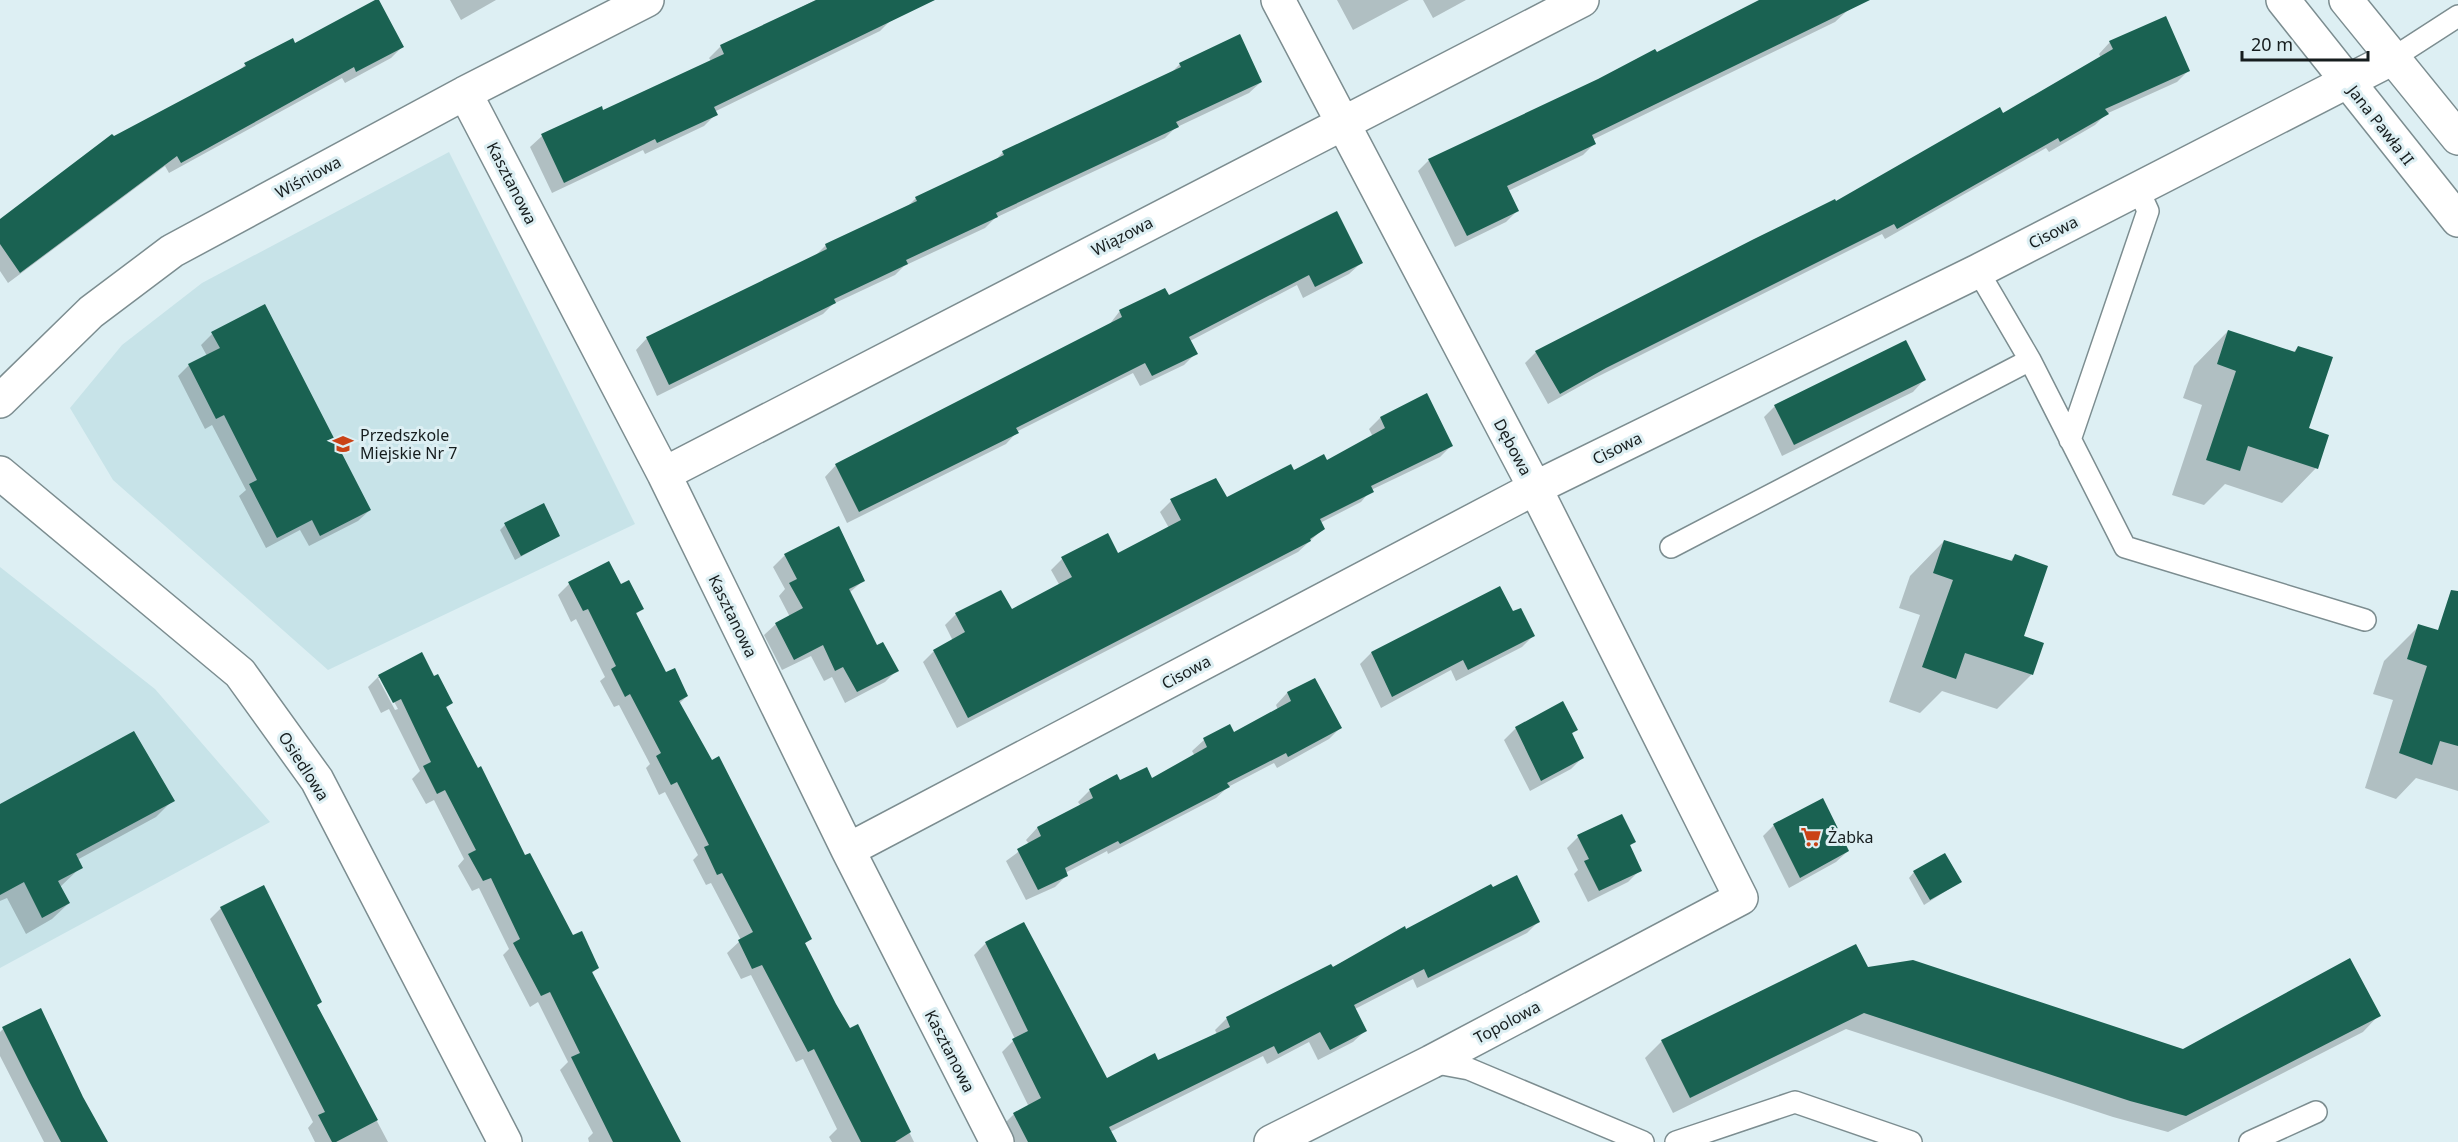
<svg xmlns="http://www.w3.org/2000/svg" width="2458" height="1142" viewBox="0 0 2458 1142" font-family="'Noto Sans',sans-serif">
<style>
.built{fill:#c7e3e8}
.shadow{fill:#0003;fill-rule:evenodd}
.building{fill:#1a6252}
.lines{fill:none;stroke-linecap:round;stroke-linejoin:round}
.service-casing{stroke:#7c8d90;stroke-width:24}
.minor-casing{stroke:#7c8d90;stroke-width:36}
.tertiary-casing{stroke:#7c8d90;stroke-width:36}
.service{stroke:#fff;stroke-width:21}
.minor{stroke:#fff;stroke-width:33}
.tertiary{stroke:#fff;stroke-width:33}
.labels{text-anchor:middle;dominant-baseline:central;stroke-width:6;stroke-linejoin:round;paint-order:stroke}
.street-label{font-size:16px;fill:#161d1e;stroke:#ddeff3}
.poi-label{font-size:16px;fill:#161d1e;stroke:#ddeff3;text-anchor:start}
</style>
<rect width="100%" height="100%" fill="#ddeff3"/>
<path class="built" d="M449,152l186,372 -307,146 -215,-190 -43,-72 52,-63 80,-62z
M0,567l155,122 115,133 -270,146z"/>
<path class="shadow" d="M450,0h46l-35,20z
M816,0h118l-43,20 -11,11 -166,81 2,2 -12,12 -59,28 -2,-4 -91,43 -22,-46 12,-11 61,-24 108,-51 -2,-3 12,-12z
M1337,0h72l-56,30z
M1423,0h43l-33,18z
M1763,0h103l-19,11 -12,11 -243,118 2,4 -11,11 -75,36 10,19 -12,12 -51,25 -37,-76 11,-11 227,-106z
M2110,42l78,29 -11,11 -71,32 -11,11 -46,27 -3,-4 -161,91 -3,-5 -289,145 -45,25 -23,-41 11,-11 300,-149 166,-88 99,-57 -2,-4z
M294,45l109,1 -12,12 -46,25 -3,-5 -173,95 -4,-7 -157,117 -8,-12v-51l113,-82 125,-66 7,-7z
M1180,64l81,18 -12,11 -74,35 -10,10 -170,80 -10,10 -81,38 -9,9 -62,29 -10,10 -166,82 -21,-46 11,-12 168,-82 11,-11 80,-37 10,-10 78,-36 9,-10 168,-79z
M1361,263l-12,11 -46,24 -6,-13 -107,56 6,12 -12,12 -44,21 -7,-13 -115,58 -12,13 -159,79 -22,-46 11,-12 273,-140 10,-13 45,-22 4,7z
M2228,331l65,22 5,-6 9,82 9,39 -34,35 -57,-19 -21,21 -32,-10 30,-90 -19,-7 11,-32z
M212,334l158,176 -12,11 -49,25 -9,-16 -34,18 -27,-52 7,-6 -34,-65 -7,4 -27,-53 11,-11 18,-9 -6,-11z
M1924,380l-11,12 -131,64 -18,-39 11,-11z
M1380,418l72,27 -12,12 -69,33 -10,12 -41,21 3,6 -25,23 -341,176 -34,-66 11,-11 19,-10 -8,-16 11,-11 55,-3 49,-25 -9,-16 11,-11 56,-4 51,-27 -9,-16 11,-11 55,-2 67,-27 34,-10 46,-25 -4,-8z
M505,525l53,11 -43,24 -15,-30z
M838,528l26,52 -15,13 28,54 20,23 -12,12 -40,21 -13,-26 -8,4 -13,-25 -29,14 -18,-35 12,-11 14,-7 -11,-21 6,-7 -12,-22 12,-12z
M1944,541l65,21 6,-6 7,81 20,7 -11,31 -34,34 -55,-18 -22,22 -31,-11 31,-87 -21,-7 11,-32z
M569,584l51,2 22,23 -7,6 30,59 22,22 -8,8 131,235 -6,5 45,86 8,-4 57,116h-82l-3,-5 8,-8 -34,-70 -7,3 -45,-87 -10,4 -14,-26 14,-13 -30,-57 -5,2 -13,-25 5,-5 -33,-63 -6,3 -13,-27 4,-4 -31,-59 -5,2 -14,-26 5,-4 -29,-58 -5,3 -13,-27z
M1512,613l21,23 -11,11 -66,34 -5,-11 -70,38 -21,-44 11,-11z
M2419,626l39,12v153l-42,-13 -20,21 -31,-11 28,-88 -20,-6 11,-33z
M379,676l55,2 17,25 -6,6 79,148 48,80 25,31 -6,6 88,168h-90l-1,-4 5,-5 -33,-63 8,-8 -30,-60 -8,5 -27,-52 6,-6 -30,-61 -7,3 -14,-25 6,-7 -30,-59 -8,4 -14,-25 8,-8 -31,-62 -8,4 -13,-26zM378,678h3l17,31 -3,1z
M1315,680l25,48 -11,11 -52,29 -3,-5 -46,24 -12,11 -108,56 -1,-3 -42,22 1,3 -11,11 -29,13 -20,-39 23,-17 -3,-4 11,-12 44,-22 -3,-4 12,-12 29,-8 33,-2 43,-24 -3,-5 12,-11 30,-6 44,-24 -2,-5 11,-12z
M1563,703l13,26 -5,6 11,23 -11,11 -41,22 -26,-51 12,-12z
M173,800l-17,17 -79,43 4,7 -21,20 9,16 -17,16 -26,15 -19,-36 -7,3v-95z
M1774,825l74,26 -12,11 -47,26 -26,-52z
M1578,837l56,4 -5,6 11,23 -12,12 -40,20 -14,-28 4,-4 -11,-22z
M1914,872l46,10 -36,23 -15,-27z
M221,908l95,98 72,136h-73l-7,-14 5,-6 -103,-203z
M1538,922l-11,11 -110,55 -4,-9 -58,30 10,22 -12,11 -35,18 -9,-18 -42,22 -4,-8 -153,76 5,10h-104l-8,-17 11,-11 15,-7 -27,-55 13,-13 -41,-84 11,-11 39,-20 83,156 51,-18 59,-28 -2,-4 11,-11 180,-88z
M1867,969l316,81 196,-35 -16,17 -195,100 -55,-15 -267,-88 -173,84 -28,-55 17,-17z
M3,1029l79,69 24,44h-62l-44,-86v-24z"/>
<path class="building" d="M375,0h4l25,47 -48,25 -2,-5 -173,96 -4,-7 -157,117 -20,-29v-25l112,-85 2,2 132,-70 -2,-3 49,-25 2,5z
M816,0h119l-221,107 4,8 -61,28 -2,-4 -91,44 -23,-49 61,-28 1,4 121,-56 -4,-9z
M1759,0h111l-278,135 4,9 -89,42 12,25 -52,25 -39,-77 170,-80 57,-30 2,3z
M2166,16l24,55 -85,38 4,5 -49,28 -2,-4 -161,91 -3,-5 -288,144 -46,26 -25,-43 219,-112 81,-40 1,2 164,-94 3,6 110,-64 -4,-8z
M1240,34l22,48 -86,40 3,5 -183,86 2,4 -92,43 2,4 -74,35 2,4 -167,82 -23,-48 181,-88 -2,-5 92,-43 -2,-4 89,-42 -2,-4 179,-84 -2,-4z
M1337,211l26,52 -48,24 -6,-12 -120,62 9,17 -46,22 -7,-13 -129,65 3,5 -160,79 -24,-48 287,-147 -3,-7 46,-22 4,7z
M265,304l106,206 -51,26 -8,-16 -35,18 -28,-54 8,-4 -33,-65 -8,4 -28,-55 32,-16 -9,-16z
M2228,330l67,22 3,-6 35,11 -24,71 20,7 -11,34 -70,-23 -8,25 -34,-11 30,-89 -19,-7z
M1906,340l20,40 -132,65 -20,-40z
M1427,393l26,53 -82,40 3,6 -54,27 5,10 -15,10 1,2 -343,177 -35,-68 32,-18 -10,-19 46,-23 11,19 60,-32 -11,-20 47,-24 10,20 63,-33 -11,-21 46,-21 11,19 64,-33 3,6 30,-16 3,6 58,-32 -5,-11z
M544,503l16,33 -39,20 -17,-33z
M839,526l26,55 -16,8 28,56 6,-3 16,29 -42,21 -14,-25 -8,4 -12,-26 -29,15 -19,-37 28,-15 -14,-25 8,-4 -13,-25z
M1944,540l68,21 3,-7 33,12 -24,70 20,7 -11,32 -68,-22 -9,26 -34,-12 31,-87 -20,-7z
M609,561l12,23 8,-4 15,29 -8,4 30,59 9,-4 13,28 -9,5 33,59 7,-4 93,183 -7,4 31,61 14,24 8,-4 53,108 -16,10h-34l-47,-93 -6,3 -46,-87 -10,4 -14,-29 15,-8 -31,-59 -5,2 -13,-28 5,-2 -32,-63 -6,3 -15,-29 5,-3 -31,-59 -5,3 -14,-28 5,-3 -28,-57 -5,2 -15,-29z
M1500,586l13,25 8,-3 14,28 -67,34 -5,-10 -71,37 -21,-45z
M2451,590l7,1v155l-18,-5 -8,24 -33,-12 28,-87 -20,-7 11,-35 20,6z
M422,652l12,24 4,-2 15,29 -7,4 32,61 3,-2 44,89 5,-2 43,82 9,-4 17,37 -7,4 89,170h-68l-42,-85 9,-4 -30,-61 -9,4 -28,-53 7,-4 -29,-61 -8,3 -15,-27 8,-4 -31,-60 -8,4 -14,-28 8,-4 -30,-63 -8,4 -15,-28z
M1315,678l27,50 -54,29 -2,-4 -59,30 3,4 -110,57 -2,-3 -53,27 3,8 -30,14 -21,-41 24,-13 -4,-9 56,-29 -4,-9 28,-15 3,6 27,-13 5,11 55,-31 -4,-9 27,-14 4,8 57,-31 -4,-9z
M1563,701l15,29 -6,3 12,25 -43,23 -26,-54z
M134,731l41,70 -99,53 7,14 -25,13 12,22 -28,15 -18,-36 -24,13v-91z
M1823,798l26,53 -49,27 -27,-54z
M1622,814l14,28 -6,3 12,26 -43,20 -15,-30 5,-2 -12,-24z
M1945,853l17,29 -32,18 -17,-29z
M1517,875l23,47 -112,56 -4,-9 -70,36 13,26 -37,19 -10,-18 -42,22 -4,-8 -165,81 8,15h-89l-15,-29 28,-15 -29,-59 16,-8 -43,-89 39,-20 83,156 48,-25 3,7 72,-33 -4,-10 105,-53 2,3 72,-41 1,3 85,-45 2,3z
M264,885l58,117 -5,3 61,115 -42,22h-4l-14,-27 7,-3 -105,-205z
M1856,944l12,23 45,-7 270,89 167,-91 31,58 -195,100 -56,-15 -266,-88 -174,85 -29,-58z
M41,1008l42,89 25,45h-47l-32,-61 -27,-54z"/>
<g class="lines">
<g class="service-casing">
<path id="service" d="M2393,58l65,-42
M1978,271l52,89 95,187 240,73
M2070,440l78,-229 -10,-22
M1671,547l359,-187
M1431,1062l38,7 174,73
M1676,1142l119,-40 116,40
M2250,1142l66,-30"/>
</g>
<g class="minor-casing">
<path id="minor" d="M465,93l199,381 184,376 149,292
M0,401l91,-89 81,-61 293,-158 182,-93
M0,473l240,200 77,107 188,362
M664,474l918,-474
M848,850l687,-362 443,-217 415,-213
M1271,1142l160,-80 310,-164 -206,-410 -257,-488"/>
</g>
<g class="tertiary-casing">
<path id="tertiary" d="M2283,0l175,220
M2346,0l112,138"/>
</g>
<use href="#service" class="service"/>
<use href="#minor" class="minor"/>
<use href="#tertiary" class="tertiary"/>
</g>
<defs>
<g id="school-bare" transform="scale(1.62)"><path d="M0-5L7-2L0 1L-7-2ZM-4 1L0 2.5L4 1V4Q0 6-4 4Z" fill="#ca4216" stroke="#ddeff3" stroke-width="2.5" paint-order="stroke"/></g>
<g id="supermarket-bare" transform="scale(1.62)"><path d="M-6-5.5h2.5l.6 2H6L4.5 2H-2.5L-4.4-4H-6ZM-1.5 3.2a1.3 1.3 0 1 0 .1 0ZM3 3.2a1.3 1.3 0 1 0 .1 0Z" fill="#ca4216" stroke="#ddeff3" stroke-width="2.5" paint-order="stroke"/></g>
</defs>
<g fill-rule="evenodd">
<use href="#school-bare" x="343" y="444"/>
<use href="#supermarket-bare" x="1811" y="837"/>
</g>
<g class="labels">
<g class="street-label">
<text transform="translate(2381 125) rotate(52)">Jana Pawła II</text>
<text transform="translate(308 177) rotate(-28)">Wiśniowa</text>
<text transform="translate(512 183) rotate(63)">Kasztanowa</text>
<text transform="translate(2053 232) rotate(-27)">Cisowa</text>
<text transform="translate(1122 236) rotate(-27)">Wiązowa</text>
<text transform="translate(1513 447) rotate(62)">Dębowa</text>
<text transform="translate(1617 448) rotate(-26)">Cisowa</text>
<text transform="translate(733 616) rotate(64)">Kasztanowa</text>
<text transform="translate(1186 672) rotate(-28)">Cisowa</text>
<text transform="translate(304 766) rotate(57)">Osiedlowa</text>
<text transform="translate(1507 1022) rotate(-28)">Topolowa</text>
<text transform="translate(950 1051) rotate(63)">Kasztanowa</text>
</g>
<g class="poi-label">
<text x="360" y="435">Przedszkole<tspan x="360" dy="18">Miejskie Nr 7</tspan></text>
<text x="1828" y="837">Żabka</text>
</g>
</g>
<path d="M2242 51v9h126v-9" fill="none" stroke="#161d1e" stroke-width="3"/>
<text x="2251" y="51" font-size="18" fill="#161d1e" stroke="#ddeff3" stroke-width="4.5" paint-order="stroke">20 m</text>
</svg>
